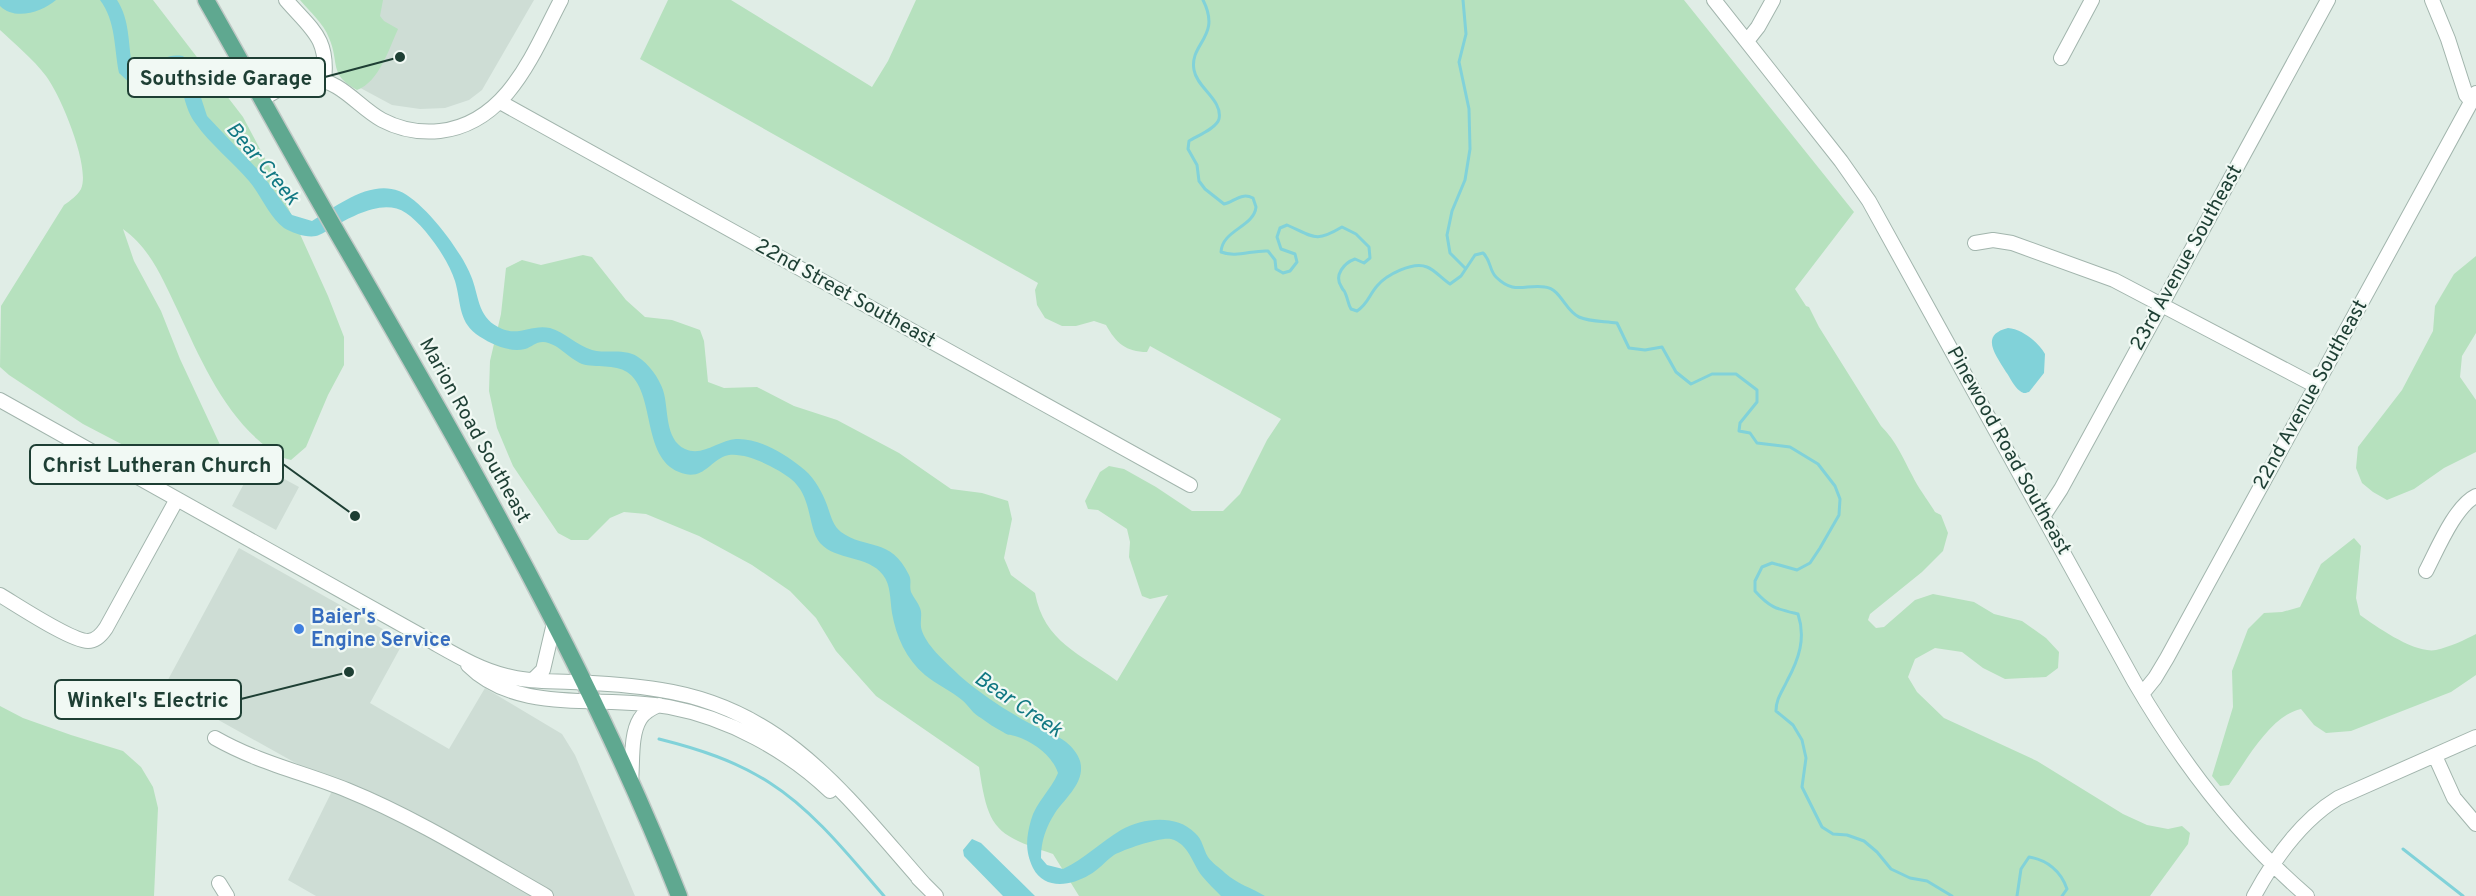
<svg xmlns="http://www.w3.org/2000/svg" width="2476" height="896" viewBox="0 0 2476 896" font-family="Overpass,sans-serif">
<style>
.built{fill:#ceddd5}
.green{fill:#b6e1be}
.water{fill:#81d2d9}
.lines{fill:none;stroke-linecap:round;stroke-linejoin:round}
.stream{stroke:#81d2d9;stroke-width:3}
.minor-casing{stroke:#a2b5ad;stroke-width:16}
.major-casing{stroke:#c0c9c6;stroke-width:19}
.minor{stroke:#fff;stroke-width:14}
.major{stroke:#5fa890;stroke-width:16}
.shop-dot{fill:#3f7fe0;stroke:#f1f9f4;stroke-width:2}
.labels{text-anchor:middle;dominant-baseline:central;stroke-width:4.5;stroke-linejoin:round;paint-order:stroke}
.street-label{font-size:20px;fill:#1e3f34;stroke:#f1f9f4}
.shop-label{font-size:20px;font-weight:bold;fill:#366cbe;stroke:#f1f9f4;text-anchor:start}
.water-label{font-size:21px;font-style:italic;fill:#117883;stroke:#f1f9f4}
.leader{fill:none;stroke:#1e3f34;stroke-width:2}
.callout-dot{fill:#1e3f34;stroke:#f1f9f4;stroke-width:2}
.callout{fill:#f1f9f4;stroke:#1e3f34;stroke-width:2}
.callout-label{font-size:21px;text-anchor:middle;font-weight:bold;fill:#1e3f34}
</style>
<rect width="100%" height="100%" fill="#e0ede6"/>
<path class="built" d="M378,0h156l-52,90 -13,10 -24,8 -25,1 -28,-4 -39,-21z
M255,463l44,24 -23,43 -44,-24z
M239,548l165,93 -34,62 79,46 36,-61 77,46 13,21 60,141h-319l-28,-16 47,-95 -172,-96z"/>
<path class="green" d="M0,0h153l90,117 28,53 57,126 16,41v28l-16,30 -22,52 -15,13c-16,-4 -21,-10 -34,-21 -37,-34 -58,-83 -79,-128 -15,-31 -27,-62 -55,-82l11,32 27,50 19,48 49,105v10l-8,6 -10,2h-11l-27,-11 -90,-47 -74,-49 -9,-8 1,-61 63,-101c7,-5 13,-9 17,-16 10,-22 -21,-95 -35,-113 -13,-17 -31,-32 -46,-46z
M300,0h83l-3,16 4,5 14,8c-9,20 -19,53 -41,61 -29,-16 -17,-27 -28,-52 -5,-14 -19,-26 -29,-38z
M668,0h63l141,87 16,-26 28,-61h768l170,212 -59,77 11,17 3,1 10,20 62,99c15,15 22,32 31,49 6,13 16,25 23,37l6,3 7,18 -5,18 -21,21 -52,42 -2,6 8,8 8,-1 31,-27 18,-6 41,8 20,12 28,7 24,17 13,14 -1,16 -12,9 -41,2 -22,-11 -21,-16 -27,-4 -20,11 -7,18 9,15 27,26 93,43 86,53 24,11 21,4 14,-3 8,7 -2,11 -38,52h-1071l-26,-42c-58,-19 -65,-25 -74,-87l-103,-71 -40,-45 -20,-33 -26,-27 -38,-26 -53,-29 -53,-22 -22,-2 -14,6 -22,22h-17l-13,-7 -45,-67 -16,-38 -8,-37 1,-30 11,-47 5,-46 16,-8 19,5 42,-10 9,2 34,43 19,17 27,3 28,10 4,11 4,41 16,6 33,-1 37,19 43,14 62,33 52,36 31,4 26,8 4,18 -8,39 7,17 24,18c9,49 46,61 82,88l51,-86 -18,4 -8,-3 -13,-39 1,-15 -3,-13 -29,-19 -10,-1 -3,-8 15,-29 9,-6 15,3 32,18 36,24h31l17,-17 27,-54 14,-21 -131,-73 -3,6c-21,0 -31,-9 -41,-27l-12,-4 -18,5h-14l-17,-8 -8,-13 -2,-15 3,-7 -398,-224z
M2476,256v77l-14,23 -2,21 16,23v52l-32,16 -30,21 -27,11 -14,-8 -11,-9 -6,-15 2,-21 44,-57 31,-59 2,-25 19,-32z
M2354,538l7,8 -5,52 4,17c17,12 55,39 76,35 13,-3 29,-10 40,-16v41l-25,17 -100,39 -25,2 -12,-8 -13,-16c-30,6 -55,52 -72,76l-9,1 -8,-10 21,-69 -1,-36 16,-42 16,-16 18,-1 18,-5 21,-43z
M0,706l23,12 48,17 52,16 18,16 12,20 5,21 -4,88h-154z"/>
<path class="water" d="M0,0h56c-14,12 -41,21 -56,6z
M100,0h17c13,20 11,43 15,65l8,7c16,1 17,-20 43,-16l7,8 17,52 54,57 31,42 20,6c25,-15 57,-41 87,-30 24,9 63,61 72,85 8,19 6,40 27,51 20,11 32,-3 52,1 15,4 26,17 42,22 15,4 32,-2 46,7 10,6 21,21 25,33 6,18 1,49 22,59 18,8 34,-9 51,-10 23,-1 48,14 65,28 11,8 19,21 24,33 5,11 6,24 16,32 25,18 50,5 68,43 3,6 0,11 2,17 2,5 7,10 9,16 3,7 -1,15 2,23 6,17 25,32 38,45 21,18 45,34 69,47 12,7 27,11 37,19 6,5 12,12 14,19 6,21 -15,37 -25,52 -9,14 -14,28 -14,45l6,7 16,4c21,-10 38,-27 58,-39 22,-12 55,-16 74,3 8,7 8,16 13,24 4,6 12,11 17,16 12,11 27,15 40,23h-44c-6,-6 -13,-13 -19,-20 -10,-13 -13,-32 -31,-37 -11,-2 -46,10 -57,16 -9,6 -15,15 -25,20 -18,11 -45,15 -56,-7 -8,-17 -7,-30 -2,-48 5,-18 20,-30 27,-47 -6,-18 -25,-31 -43,-37 -7,-2 -6,0 -12,-4 -8,-4 -15,-9 -22,-14 -8,-4 -12,-12 -19,-18 -11,-9 -26,-16 -37,-25 -19,-16 -29,-39 -33,-62 -2,-13 -1,-28 -9,-38 -15,-20 -47,-14 -63,-32 -13,-16 -7,-46 -29,-64 -14,-11 -48,-29 -66,-23 -16,6 -23,26 -46,16 -38,-15 -23,-81 -52,-100 -12,-8 -31,-4 -45,-8 -14,-6 -24,-21 -39,-22 -8,0 -11,5 -18,7 -17,4 -36,-6 -49,-15 -18,-14 -15,-33 -21,-53 -7,-22 -30,-55 -49,-68 -22,-15 -53,3 -73,14 -5,3 -12,8 -17,9 -9,2 -24,-3 -32,-8 -15,-11 -23,-33 -35,-47 -16,-19 -39,-37 -53,-57 -12,-15 -13,-38 -20,-55l-8,2 -22,17 -13,-2 -14,-13c-5,-25 -3,-52 -19,-73z
M2008,328c14,1 30,14 37,26l-1,19 -15,19c-4,1 -5,2 -9,-1 -6,-4 -10,-14 -14,-19 -10,-17 -27,-37 2,-44z
M972,839l9,4 54,53h-32l-39,-40 -1,-6z"/>
<g class="lines">
<path class="stream" d="M1203,0c19,37 -14,43 -9,70 3,18 29,30 25,49 -2,9 -22,17 -30,22l-1,8 9,16 2,16 6,8 19,15c10,-2 17,-12 29,-6l3,9c-2,20 -34,23 -35,45 15,6 31,-2 47,-1l7,9 1,9 7,4 7,-2 7,-9 -2,-8 -14,-5 -4,-12 3,-9 7,-3c27,12 28,18 55,2l14,7 13,13 1,11 -6,5 -9,-4c-11,4 -21,16 -14,27 4,8 2,1 5,9 2,5 2,9 5,14l6,2c11,-7 12,-16 20,-25 9,-11 36,-25 50,-19 8,3 15,12 23,17l11,-8 14,-21 8,-2c8,7 6,17 13,24 18,18 29,7 49,10 16,2 20,24 34,30 11,5 26,4 38,6l12,25 16,2 17,-3 14,25 15,12 21,-10h24l21,16v12l-17,21 -1,8 11,2 7,10 33,4 28,17 17,22 5,13 -1,16 -19,33 -10,15 -13,7 -25,-7 -10,4 -7,14v10c15,17 22,18 43,23 8,24 1,45 -11,67 -5,11 -11,18 -11,30l17,14 9,15 4,18 -4,29 20,40 11,7 14,1 17,6 13,11 14,17 19,9 17,3 25,15
M1463,0l3,34 -7,28 10,47 1,40 -5,31 -13,31 -5,24 3,18 15,15
M659,739c40,10 77,22 111,44 44,28 80,74 114,113
M2403,849l60,47
M2017,896l4,-27 8,-12c18,3 32,14 38,32l-5,7"/>
<g class="minor-casing">
<path id="minor" d="M286,0c26,30 43,38 38,81
M1714,0l127,161 28,40 265,480c47,81 102,154 173,215
M2432,0l16,39 18,56 5,6
M1747,41l11,-14 15,-27
M2061,58l31,-58
M262,99c15,-8 32,-21 50,-20 29,1 46,28 70,41 17,9 38,13 58,11 68,-8 93,-78 121,-131
M500,102l690,383
M1975,243l18,-3 19,3 102,37 202,106
M0,400l429,240c25,14 51,30 78,36 21,6 43,5 64,6 30,1 60,3 90,8 124,19 186,107 263,194
M2044,515l17,-26 267,-489
M2426,571c11,-21 29,-65 50,-75
M0,595c17,10 71,46 88,46 8,0 14,-7 18,-13l71,-129
M468,665c51,51 135,29 201,42 59,11 118,43 161,84
M533,680l10,-10 11,-47
M2142,694l13,-16 12,-20 309,-565
M215,738c44,25 87,34 132,52 69,28 134,69 199,106
M2435,756l19,42 22,26
M631,781c2,-18 -1,-46 9,-62 4,-7 12,-11 19,-14
M918,878l18,18
M219,883l8,13
M2254,896c20,-37 48,-76 84,-98l138,-61"/>
</g>
<g class="major-casing">
<path id="major" d="M206,0c48,84 94,169 143,253 120,208 242,419 330,643"/>
</g>
<use href="#minor" class="minor"/>
<use href="#major" class="major"/>
</g>
<circle class="shop-dot" cx="299" cy="629" r="6"/>
<g class="labels">
<g class="street-label">
<text transform="translate(2187 258) rotate(-61)">23rd Avenue Southeast</text>
<text transform="translate(845 294) rotate(29)">22nd Street Southeast</text>
<text transform="translate(2311 395) rotate(-61)">22nd Avenue Southeast</text>
<text transform="translate(474 431) rotate(61)">Marion Road Southeast</text>
<text transform="translate(2008 451) rotate(61)">Pinewood Road Southeast</text>
</g>
<g class="shop-label">
<text x="311" y="618">Baier's<tspan x="311" dy="23">Engine Service</tspan></text>
</g>
<g class="water-label">
<text transform="translate(262 164) rotate(50)">Bear Creek</text>
<text transform="translate(1018 705) rotate(34)">Bear Creek</text>
</g>
</g>
<path class="leader" d="M400 57L325 77M355 516L283 464M349 672L241 699"/>
<g class="callout-dot">
<circle cx="400" cy="57" r="6"/>
<circle cx="355" cy="516" r="6"/>
<circle cx="349" cy="672" r="6"/>
</g>
<g class="callout">
<rect x="128" y="58" width="197" height="39" rx="6"/>
<rect x="30" y="445" width="253" height="39" rx="6"/>
<rect x="55" y="680" width="186" height="39" rx="6"/>
</g>
<g class="callout-label">
<text x="226" y="85">Southside Garage</text>
<text x="157" y="472">Christ Lutheran Church</text>
<text x="148" y="707">Winkel's Electric</text>
</g>
</svg>
